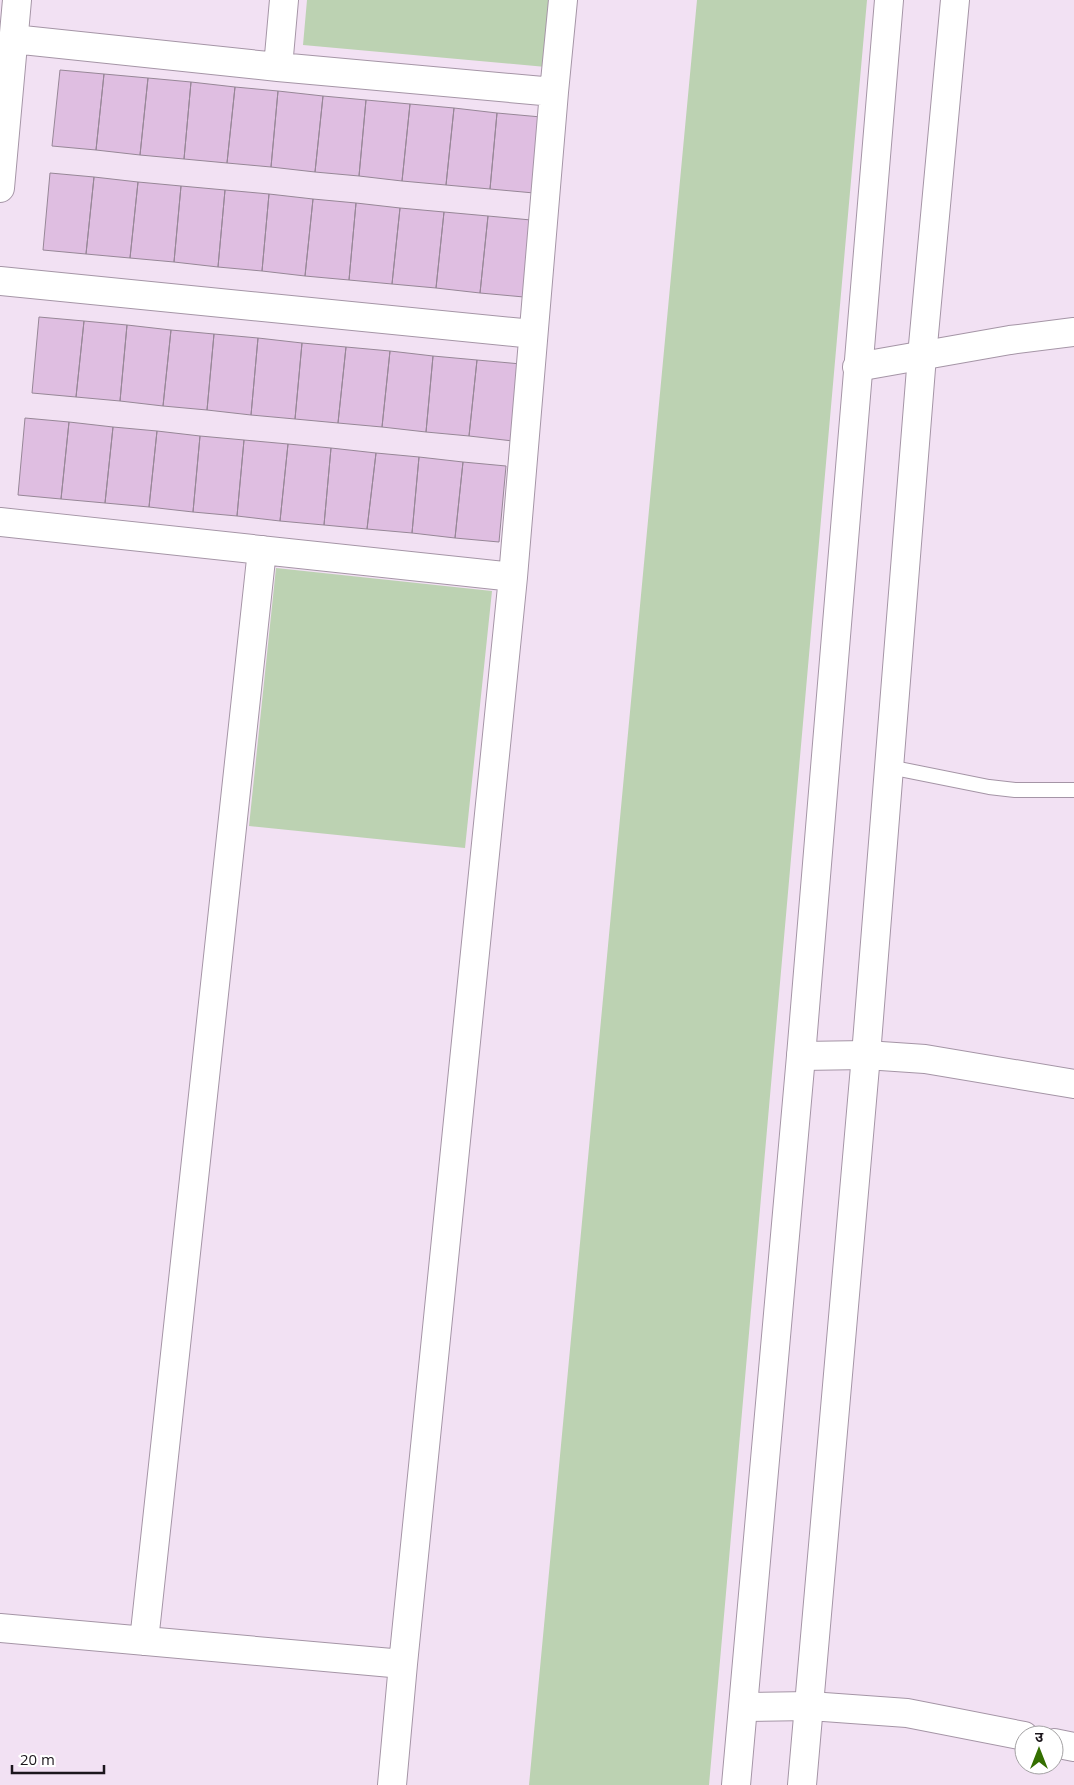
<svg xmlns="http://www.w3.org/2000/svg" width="1074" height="1785" viewBox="0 0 1074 1785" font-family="'Open Sans','Noto Sans Devanagari',sans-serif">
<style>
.park{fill:#bcd2b2}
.building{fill:#dfbee1;stroke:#978797}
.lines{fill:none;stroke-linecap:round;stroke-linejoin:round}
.lane-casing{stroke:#a595a6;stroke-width:16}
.street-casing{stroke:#a595a6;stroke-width:30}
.secondary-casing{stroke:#a595a6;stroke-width:30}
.lane{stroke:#fff;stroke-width:14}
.street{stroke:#fff;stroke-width:28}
.secondary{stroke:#fff;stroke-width:28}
</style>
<rect width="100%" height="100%" fill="#f2e1f3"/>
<path class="park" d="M307,0h245l-6,67 -243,-22z
M697,0h170l-158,1785h-180z
M276,568l216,23 -27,257 -216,-22z"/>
<path class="building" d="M60,70l44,4 -8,76 -44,-4z
M104,74l44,4 -8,77 -44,-5z
M148,78l43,4 -7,77 -44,-4z
M191,82l44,5 -8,76 -43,-4z
M235,87l43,4 -7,76 -44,-4z
M278,91l45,5 -8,76 -44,-5z
M323,96l43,4 -7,76 -44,-4z
M366,100l44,4 -8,77 -43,-5z
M410,104l44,4 -8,77 -44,-4z
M454,108l43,5 -7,76 -44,-4z
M497,113l44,4 -7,76 -44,-4z
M50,173l44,4 -8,77 -43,-4z
M94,177l44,5 -8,76 -44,-4z
M138,182l43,4 -7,76 -44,-4z
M181,186l44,4 -7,77 -44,-5z
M225,190l44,4 -7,77 -44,-4z
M269,194l44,5 -8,77 -43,-5z
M313,199l43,4 -7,77 -44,-4z
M356,203l44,5 -8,76 -43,-4z
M400,208l44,4 -8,76 -44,-4z
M444,212l44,4 -8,77 -44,-5z
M488,216l43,4 -7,77 -44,-4z
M39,317l45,4 -8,76 -44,-4z
M84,321l43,4 -7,76 -44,-4z
M127,325l44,5 -8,76 -43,-5z
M171,330l43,4 -7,76 -44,-4z
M214,334l44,4 -7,77 -44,-5z
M258,338l44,5 -7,76 -44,-4z
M302,343l44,4 -8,76 -43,-4z
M346,347l44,4 -8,76 -44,-4z
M390,351l43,5 -7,76 -44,-5z
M433,356l44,4 -8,76 -43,-4z
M477,360l44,4 -8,77 -44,-5z
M25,418l44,4 -8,77 -43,-4z
M69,422l44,5 -8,76 -44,-4z
M113,427l44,4 -8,76 -44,-4z
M157,431l43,5 -7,76 -44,-5z
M200,436l44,4 -7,76 -44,-4z
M244,440l44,4 -8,77 -43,-5z
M288,444l43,4 -7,77 -44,-4z
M331,448l45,5 -9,76 -43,-4z
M376,453l43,4 -7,76 -45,-4z
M419,457l44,5 -8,76 -43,-5z
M463,462l43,4 -7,76 -44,-4z"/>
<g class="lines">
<g class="lane-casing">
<path id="lane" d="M889,767l100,20 26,3h59"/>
</g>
<g class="street-casing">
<path id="street" d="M13,39l265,28 276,25
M278,67l6,-67
M0,188l17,-188
M0,281l533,53
M857,367l153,-27 64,-8
M0,522l513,55
M801,1056l65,-1 59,4 149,25
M0,1628l403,36
M144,1641l118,-1091
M744,1707l66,-1 97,7 117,23
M1054,1743l20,4
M392,1785l11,-121 110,-1087 41,-485 9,-92"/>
</g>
<g class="secondary-casing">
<path id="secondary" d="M736,1785l65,-729 88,-1056
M802,1785l64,-730 56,-699 33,-356"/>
</g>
<use href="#lane" class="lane"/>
<use href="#street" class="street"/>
<use href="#secondary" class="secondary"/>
</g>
<g transform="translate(1039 1750)"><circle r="24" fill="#ffffff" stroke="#a4a2a4"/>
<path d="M0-4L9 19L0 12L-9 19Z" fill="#346f00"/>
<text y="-8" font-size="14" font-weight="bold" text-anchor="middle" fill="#1c161c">उ</text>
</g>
<path d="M12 1765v8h92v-8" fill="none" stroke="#1c161c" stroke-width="2.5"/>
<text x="20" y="1765" font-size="15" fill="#1c161c" stroke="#ffffff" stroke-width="4" paint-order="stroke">20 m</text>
</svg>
